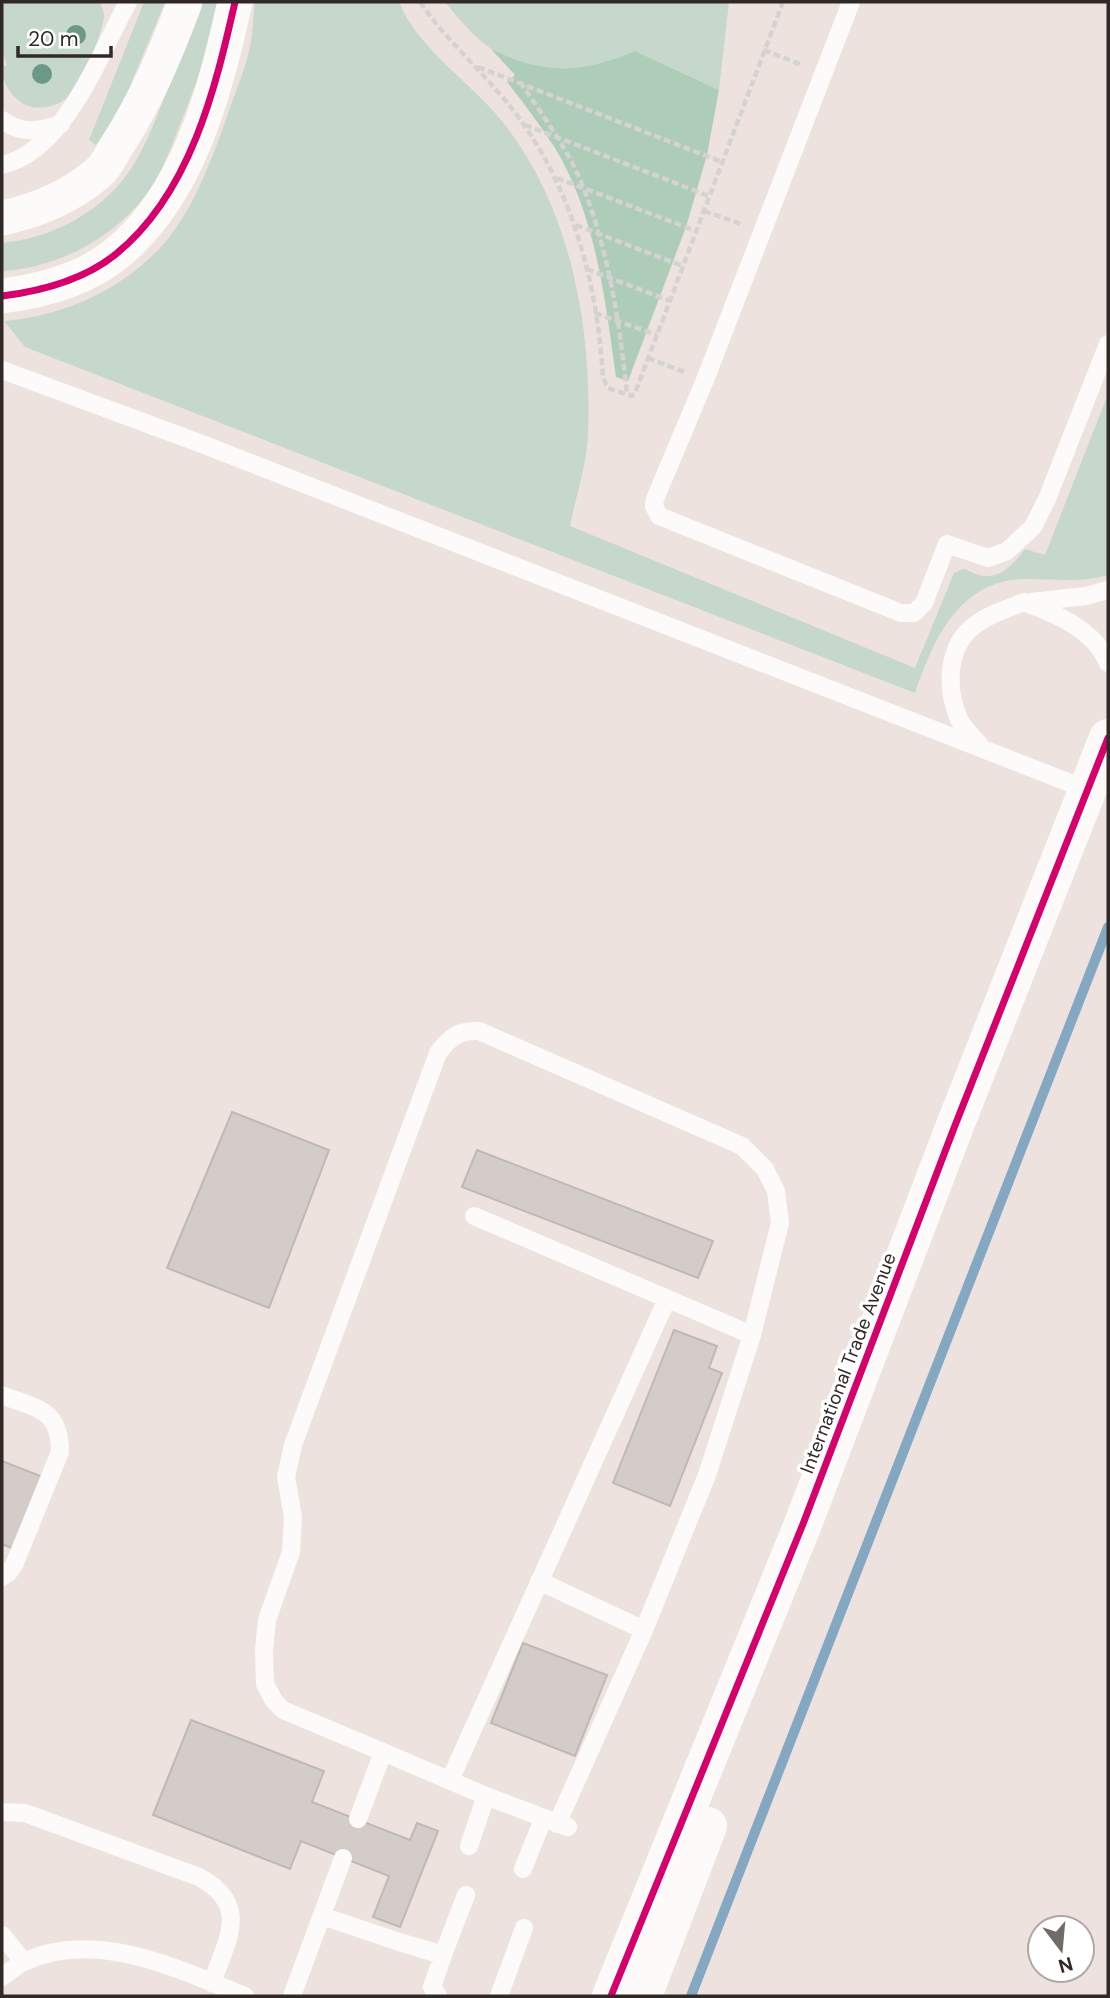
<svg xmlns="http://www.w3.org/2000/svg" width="1110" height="1998" viewBox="0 0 1110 1998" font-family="'DM Sans',sans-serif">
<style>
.green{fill:#c6d8cb}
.forest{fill:#adcdb9}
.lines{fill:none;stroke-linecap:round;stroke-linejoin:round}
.stream{stroke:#84a8c2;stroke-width:10}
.building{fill:#d4ccc8;stroke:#c1b8b5;stroke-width:2}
.path{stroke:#d5d2d1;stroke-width:4.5;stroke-dasharray:7 3.5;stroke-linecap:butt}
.lane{stroke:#fcfbfa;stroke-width:18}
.street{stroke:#fcfbfa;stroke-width:35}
.secondary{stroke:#fcfbfa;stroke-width:38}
.cycleway-casing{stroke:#fff;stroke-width:11}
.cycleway{stroke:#d6006c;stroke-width:7}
.tree{fill:#6c9987}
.labels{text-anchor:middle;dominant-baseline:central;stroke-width:7;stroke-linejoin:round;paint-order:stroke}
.street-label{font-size:19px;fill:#302926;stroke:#fff}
</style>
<rect width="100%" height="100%" fill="#ede2de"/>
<path class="green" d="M2,2h98c2,4 4,10 4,15 -1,12 -20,63 -28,72 -12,17 -41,26 -58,11 -10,-8 -16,-21 -16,-33l5,-2 -5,-14z
M144,2h21l-49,118 -20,25 -7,-5z
M203,2h15c-5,37 -18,72 -32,107 -12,29 -22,63 -41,87 -34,44 -89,72 -143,75v-28c52,-5 104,-33 132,-79 14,-23 23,-48 33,-73 12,-30 24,-60 36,-89z
M255,2h144c19,48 76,83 107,124 65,85 86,201 82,307 -1,32 -12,62 -18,93l345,142 39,-95 9,-4c6,1 10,5 16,6 20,6 36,-12 46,-26l20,6 63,-161v181c-31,9 -54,3 -86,4 -64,3 -89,62 -107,114l-890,-346 -21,-26c59,-5 115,-30 156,-73 34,-36 55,-97 71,-143 6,-17 13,-33 17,-50 5,-17 5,-36 7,-53z
M445,2h284l-10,88 -84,-39c-12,5 -23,11 -35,14 -33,9 -82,4 -110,-17 -17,-12 -32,-30 -45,-46z"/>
<path class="forest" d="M491,49c53,26 90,25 144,2l84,39 -12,65 -21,72 -58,154 -12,-4c-11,-78 -20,-161 -61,-229 -15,-23 -31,-45 -48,-66l8,-7z"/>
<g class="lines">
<path class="stream" d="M691,1996l417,-1069"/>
</g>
<path class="building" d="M232,1112l97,38 -60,158 -102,-40z
M477,1150l236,91 -15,37 -236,-91z
M674,1330l43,16 -8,22 13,5 -52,133 -57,-23z
M2,1461l41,16 -29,72 -12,-5z
M523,1643l84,32 -32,81 -84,-33z
M191,1720l133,51 -12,31 98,38 7,-17 21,8 -38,96 -27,-10 16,-41 -88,-35 -11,28 -137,-54z"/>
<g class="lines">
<path class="path" d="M420,2c30,44 74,79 104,123 51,73 74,165 79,253l5,10 24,8 3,-3 148,-391
M764,50l38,15
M478,67l244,95
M520,82c23,34 49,68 64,107 25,65 36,136 43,206
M525,125l184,71
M557,178l139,53
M704,211l37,13
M576,225l107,41
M587,269l83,32
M595,313l62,22
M648,358l36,14"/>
<path class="lane" d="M851,2l-146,378 -50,119 -1,7 5,10 242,97h13l10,-10 23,-59 41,14 19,-7 26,-24 14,-28 61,-155
M2,120c20,15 36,11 59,4
M2,165c62,-13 98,-111 126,-163
M2,370l200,74 886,346
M1031,602l55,-6 22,-6
M979,744c-7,-8 -16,-16 -20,-25 -13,-30 -13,-73 16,-94 14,-11 32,-16 49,-23 32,12 70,27 84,61
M474,1216l278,119
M2,1395c34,14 58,13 58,57l-46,113 -6,8 -6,4
M539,1581l105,49
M383,1752l103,44 82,31
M450,1780l217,-481
M2,1812l23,1 174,64c52,28 28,62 13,106
M358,1819l25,-67 -100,-42 -9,-9 -9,-17 -1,-34 3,-30 24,-68 2,-35 -7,-40 7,-32 145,-392c12,-16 21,-23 41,-22l263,115 23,23 11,22 4,32 -28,112 -45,140 -63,155 -87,194
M469,1846l17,-50
M523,1869l20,-50
M322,1916l77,26 44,13 23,-60
M2,1935l22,27
M2,1977c7,-5 14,-11 22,-15 71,-34 154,7 221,34
M292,1996l51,-138
M438,1996l-6,-9 11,-32
M499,1996l25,-68"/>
<path class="street" d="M2,218c34,-7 69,-22 96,-45 8,-6 13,-18 18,-26 30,-46 50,-94 69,-145
M2,296c40,-5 82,-16 114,-42 74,-60 99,-164 119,-252"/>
<path class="secondary" d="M611,1996l192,-472 151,-396 154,-390
M643,1996l65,-170"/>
<g class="cycleway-casing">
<path id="cycleway" d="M2,296c40,-5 82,-16 114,-42 74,-60 99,-164 119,-252
M611,1996l192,-472 151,-396 154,-390"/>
</g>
<use href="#cycleway" class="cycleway"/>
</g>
<g class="tree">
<circle cx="76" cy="35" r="10"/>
<circle cx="42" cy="74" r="10"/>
</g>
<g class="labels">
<g class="street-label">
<text transform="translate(848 1363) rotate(-69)">International Trade Avenue</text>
</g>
</g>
<rect width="1110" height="1998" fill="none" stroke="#302926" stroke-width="7"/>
<g transform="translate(1061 1949) rotate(164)"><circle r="33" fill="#ffffff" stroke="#aca9a8" stroke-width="2"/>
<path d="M0-5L12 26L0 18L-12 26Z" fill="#726a66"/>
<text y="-10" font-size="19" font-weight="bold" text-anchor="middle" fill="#302926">N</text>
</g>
<path d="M18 46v10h93v-10" fill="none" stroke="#302926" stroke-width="3.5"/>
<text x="28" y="46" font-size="21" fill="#302926" stroke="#ffffff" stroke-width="5" paint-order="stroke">20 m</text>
</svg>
